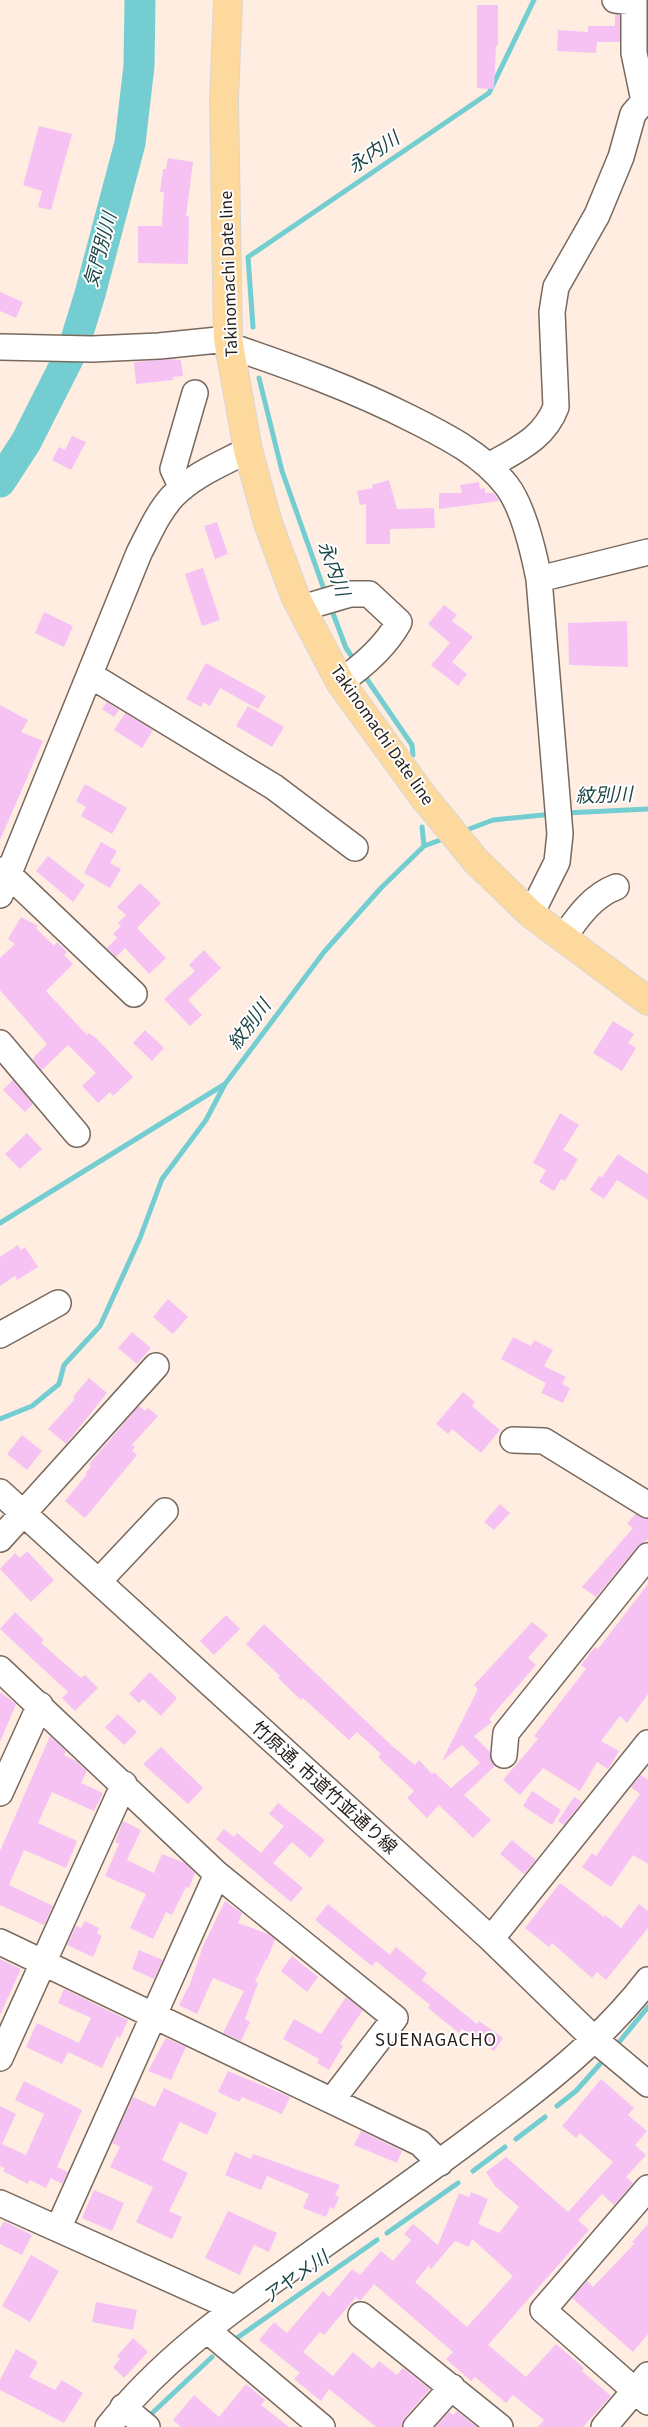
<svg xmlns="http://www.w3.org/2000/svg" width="648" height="2427" viewBox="0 0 648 2427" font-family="'Source Sans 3','Noto Sans JP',sans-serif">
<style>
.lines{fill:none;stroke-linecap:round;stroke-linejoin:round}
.stream{stroke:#74ced1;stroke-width:5}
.river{stroke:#74ced1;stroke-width:31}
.building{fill:#f6c2f3;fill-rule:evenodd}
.minor-casing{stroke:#78695e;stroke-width:28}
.major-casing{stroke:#d8d7d6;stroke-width:30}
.minor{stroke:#fff;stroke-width:25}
.major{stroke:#fdd99e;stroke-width:28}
.labels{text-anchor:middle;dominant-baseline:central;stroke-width:4;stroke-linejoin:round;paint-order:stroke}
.street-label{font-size:18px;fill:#251f1b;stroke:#fff}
.water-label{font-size:19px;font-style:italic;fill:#1c4647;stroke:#fff}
.neighbourhood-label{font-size:19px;letter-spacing:1px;fill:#251f1b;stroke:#fff}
</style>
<rect width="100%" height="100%" fill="#feede0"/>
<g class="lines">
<path class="stream" d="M253,327l-5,-70 241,-164 45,-93
M259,378l23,93 44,124
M331,608l15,40 9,13
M362,672l50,73 1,10
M566,813l82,-4
M422,827l2,19
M464,831l29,-11 60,-6
M0,1223l225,-139
M0,1419l32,-13 27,-22 5,-19 36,-39 40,-88 22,-59 44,-59 19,-36 99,-132 56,-63 44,-43 22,-8
M620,2041l28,-34
M557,2106l19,-15 24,-27
M516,2139l29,-22
M473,2171l32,-24
M387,2233l71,-50
M234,2340l143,-100
M147,2418l65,-61"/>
<path class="river" d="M0,482l26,-40 47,-93 17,-55 40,-151 9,-77 1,-66"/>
</g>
<path class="building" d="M477,5h21v41h-2l-2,43 -17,-1z
M615,14l5,1v27h-23l-1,11 -39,-2 1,-21 30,2v-6h27z
M39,126l33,8 -21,76 -13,-3 4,-16 -19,-6z
M168,158l25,4 -7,54h3l-1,48 -50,-1v-37h24l2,-34h-4l3,-23h3z
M0,292l23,10 -7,16 -16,-7z
M171,359l10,1 2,16 -10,1v3l-37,4 -2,-22z
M72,436l14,6 -15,28 -19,-10 7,-13 6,3z
M389,480l8,29 37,-1 1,20 -45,1v15h-24v-40l-6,1 -3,-14 16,-3 -1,-3z
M479,482l1,7 5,-1v5h9l5,8 -60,8v-16h23l-2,-8z
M217,522l11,32 -13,5 -11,-33z
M203,568l17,52 -18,6 -17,-52z
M444,605l13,10 -5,6 21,16 -21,25 15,12 -9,12 -27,-21 19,-22 -22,-19z
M44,612l29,14 -9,21 -29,-14z
M627,621l1,46 -59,-2 -1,-42z
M206,663l60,33 -8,13 -38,-21 -10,18 -7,-4 -2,5 -15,-8z
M107,702l12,8 -5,7 -12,-8z
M0,705l28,15 -7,12 22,9 -43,99z
M248,706l36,21 -12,20 -36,-21z
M125,713l28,17 -11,18 -28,-18z
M85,784l42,24 -15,26 -31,-18 5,-9 -10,-6z
M101,842l16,9 -7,12 11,6 -11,19 -26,-15z
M48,856l37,29 -12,17 -37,-31z
M140,883l21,20 -24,25 29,30 -17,16 -24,-26 -9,9 -9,-9 10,-10 -4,-4 8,-8 -3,-3 8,-8 -9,-8z
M21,917l17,9 -2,2 18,18 3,-4 10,10 -3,3 9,9 -27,27 41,44 2,-2 8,6 36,38 -20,19 -3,-4 -12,11 -16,-17 14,-13 -28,-28 -26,25 -9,-10 1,-3 13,-13 -47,-54v-32l15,-14 -7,-5z
M204,950l17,18 -33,32 14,15 -12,11 -26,-27 31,-28 -6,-6z
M613,1021l21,13 -6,9 8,5 -14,23 -29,-18z
M145,1030l19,18 -12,13 -19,-18z
M13,1080l20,24 -8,8 -22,-22z
M560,1113l19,12 -16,25 15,9 -13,22 -4,-2 -7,12 -15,-9 7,-12 -13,-7z
M27,1133l15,16 -22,20 -15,-15z
M618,1154l30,20v26l-31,-20 -13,19 -14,-9 9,-14 3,1z
M18,1245l3,5 4,-3 13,20 -21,13 -2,-4 -15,10v-29z
M168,1299l20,18 -15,17 -20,-17z
M132,1332l19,16 -14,16 -19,-16z
M513,1337l18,9 3,-6 19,10 -9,16 22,11 -4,7 8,4 -7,15 -22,-10 5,-10 -45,-24z
M89,1378l18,15 -41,51 -18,-15 27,-30 -2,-2z
M463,1392l12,10 -3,4 28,24 -19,23 -29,-24 -4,5 -12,-10z
M139,1406l6,5 3,-3 10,8 -26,29 3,2 -3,4 5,4 -52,63 -20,-17 22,-27 -1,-1 5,-7 -2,-2z
M22,1435l20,16 -15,19 -20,-16z
M500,1504l10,9 -16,17 -10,-8z
M635,1514l13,5v20l-11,8 -41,50 -14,-10 51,-59 -6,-4z
M27,1551l27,29 -23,22 -31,-33 15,-16 5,5z
M648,1584v110l-21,29 -7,-7 -19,25 18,10 -11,18 -11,-7 -17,29 -37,-23 -23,27 -17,-15 35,-41 -4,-3 52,-67 -5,-4 14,-18 3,2z
M15,1612l29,28 -3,3 40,35 4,-3 13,13 -23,23 -13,-13 6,-6 -68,-63z
M226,1615l14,14 -26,26 -14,-14z
M532,1622l16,13 -20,23 8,7 -47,54 3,3 -18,14 16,16 1,9 4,5 -31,29 27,25 -18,18 -34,-33 -12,13 -20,-20 7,-7 -36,-34 3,-3 -24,-22 -8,8 -46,-42 -2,2 -23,-22 2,-2 -34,-32 18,-20 126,120 25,21 4,-5 13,14 2,-2 17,16 29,-25 -18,-18 -20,16 36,-72 -4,-4z
M150,1672l27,26 -16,18 -18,-17 -4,4 -10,-9z
M0,1692l16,12 -16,38z
M118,1714l19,18 -13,13 -19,-18z
M50,1736l16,15 -2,4 12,6 11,10 -6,12 22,10 -9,18 -42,-19 -14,31 39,18 -11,27 -42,-18 -15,35 44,21 -9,19 -44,-20v-54z
M161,1747l42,41 -15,16 -45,-40z
M641,1775l7,5v84l-15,-9 -22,32 -29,-20 10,-14 4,3 44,-62 -9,-7z
M532,1791l29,19 -9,15 -29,-19z
M574,1797l8,5 -18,23 -6,-4z
M278,1803l47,37 -15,18 -18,-16 -19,21 30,25 -12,14 -75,-63 8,-10 10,8 3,-4 24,20 23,-27 -15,-12z
M123,1821l18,9 -14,30 27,13 8,-19 23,9 10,10 -6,15 -3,-1 -14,28 -6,-3 -13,27 -23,-11 16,-34 -41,-18 14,-32 -4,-2z
M512,1840l24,20 -12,14 -24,-20z
M560,1883l44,34 1,-2 16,13 18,-24 9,7v17l-42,52 -9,-8 -5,6 -40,-35 -3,4 -24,-19z
M225,1901l17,12 -4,10 30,11 7,5 -8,21 -1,-1 -11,23 3,1 -13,36 5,3 -9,19 -18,-8 21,-42 -31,-13 -16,36 -18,-9 11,-21 13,-38z
M328,1904l62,51 6,-8 31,26 -5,7 55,44 2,-3 24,17 -9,13 -32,-22 -3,4 -31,-25 2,-3 -54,-44 -4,5 -57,-46z
M85,1921l14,7 -2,5 5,3 -9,21 -26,-12 9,-19 5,2z
M139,1950l24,10 -9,19 -22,-10z
M292,1956l26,21 -11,15 -26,-21z
M0,1959l21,10 -21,46z
M64,1989l64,31 -8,18 -3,-2 -15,32 -34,-16 -6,12 -36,-17 11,-24 42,20 12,-25 -33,-15z
M346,1997l17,13 -23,34 3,2 -14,24 -12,-7 2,-4 -36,-20 11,-20 27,15z
M166,2038l20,9 -15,33 -23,-9z
M228,2071l62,26 -8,17 -40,-17 -3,5 -21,-10z
M601,2079l33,29 -6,7 19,16 -12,14 11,10 -20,22 7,6 -19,22 -12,-11 -24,26 11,10 -101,115 38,32 30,-33 28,24 -2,3 29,25 -28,31h-45l6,-7 -31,-25 -7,8 -31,-26 -4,4 -25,-22 7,-7 -79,-68 -14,17 -4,-4 -32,38 -4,-3 -17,20 30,24 20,-24 20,17 6,-8 18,14 6,-7 27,21 -25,28 -3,10h-26l-47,-38 -8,12 -27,-22 6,-6 -41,-33 15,-18 13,11 36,-42 6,6 23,-28 8,6 21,-24 12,10 18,-21 -7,-6 9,-10 25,21 21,-52 10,4 2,-5 17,7 -10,25 21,9 20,-26 -24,-21 -9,-14 20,-15 62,55 45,-50 -33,-29 -4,5 -14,-12zM472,2239l41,37 -46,51 -52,-45 15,-18 -1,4 2,1 24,-28 14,6z
M24,2081l58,29 -25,57 11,5 -6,12 -11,-6 -5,10 -16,-8 -2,4 -25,-13 2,-3 -5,-2v-60l16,8 -14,30 24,11 18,-41 -29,-14z
M164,2088l53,25 -10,22 -27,-13 -18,38 26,13 -19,38 13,6 -10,22 -36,-17 17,-35 -43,-20 10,-20 -8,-4 21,-46 22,10z
M361,2131l41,20 -5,12 -43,-18z
M235,2152l16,7 2,-5 87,31 -5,10 4,2 -5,12 -4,-2 -4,10 -23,-9 6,-14 -42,-18 -6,14 -36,-15z
M94,2190l30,13 -12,28 -30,-13z
M228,2211l49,22 -8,19 -15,-7 -14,30 -35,-17z
M4,2221l28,14 -10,20 -22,-11v-16z
M648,2224v110l-15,18 -61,-54 15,-17 6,6 41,-43 -2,-2z
M31,2255l28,16 -29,51 -28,-16z
M96,2302l41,8 -4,20 -41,-8z
M133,2338l15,14 -24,26 -11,-11 7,-8 -3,-3z
M16,2349l22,13 -9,15 26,13 7,-10 21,13 -19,30 -64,-33v-10z
M246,2384l19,16 -4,5 28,22h-108l-8,-7 21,-25 25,22z
M457,2411l20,16h-42l14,-15 4,3z"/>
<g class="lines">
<g class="minor-casing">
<path id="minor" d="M615,0l19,2v51l10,48
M230,346c62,21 123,43 182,73 36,18 71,36 95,67 16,21 27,68 32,93l21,255 -3,28 -26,52
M0,347l92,2 67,-3 69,-7
M489,466c27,-16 55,-27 67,-59l-4,-95 4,-25 41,-72 24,-58 12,-43 11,-13 4,-1
M182,488l-9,-19 22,-76
M539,579l109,-27
M302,608l48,-14h19l30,28c-13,24 -36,44 -59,60
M90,675l184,112 81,61
M0,870l8,4 126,120
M0,895l139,-342c10,-19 19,-41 34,-57 20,-21 50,-33 75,-46
M563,938c15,-21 29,-42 53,-51
M0,1043l77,91
M0,1335l58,-32
M513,1440l31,1 104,64
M0,1492l491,447 103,100 54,45
M0,1539l156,-173
M99,1581l66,-70
M0,1669l217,205 178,144 -63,82
M504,1755l2,-22 142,-177
M0,1793l40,-88
M491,1939l157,-196
M0,1942l420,201 20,20
M0,2058l124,-274
M648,2188l-105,122 105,92
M0,2203l234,105
M58,2229l159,-355
M361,2315l139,112
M207,2330l115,97
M123,2407l24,20
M108,2427c50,-63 113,-110 179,-156 64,-46 130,-91 193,-139 61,-45 122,-92 168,-152
M416,2427l36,-40
M604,2427l44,-52"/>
</g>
<g class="major-casing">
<path id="major" d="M228,0l-4,99 4,240 20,111 20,73 27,73 45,86 82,113 54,66 55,53 117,87"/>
</g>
<use href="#minor" class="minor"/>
<use href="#major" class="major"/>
</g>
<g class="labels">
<g class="street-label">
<text transform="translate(229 274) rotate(-92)">Takinomachi Date line</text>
<text transform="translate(382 735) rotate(55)">Takinomachi Date line</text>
<text transform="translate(324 1788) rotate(42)">竹原通, 市道竹並通り線</text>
</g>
<g class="water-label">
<text transform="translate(374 153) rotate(-34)">永内川</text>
<text transform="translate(101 250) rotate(-75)">気門別川</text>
<text transform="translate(333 569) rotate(70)">永内川</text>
<text transform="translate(604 796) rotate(-2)">紋別川</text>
<text transform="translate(250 1025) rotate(-53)">紋別川</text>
<text transform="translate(296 2278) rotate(-35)">アヤメ川</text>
</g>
<g class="neighbourhood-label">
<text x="436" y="2040">SUENAGACHO</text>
</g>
</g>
</svg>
